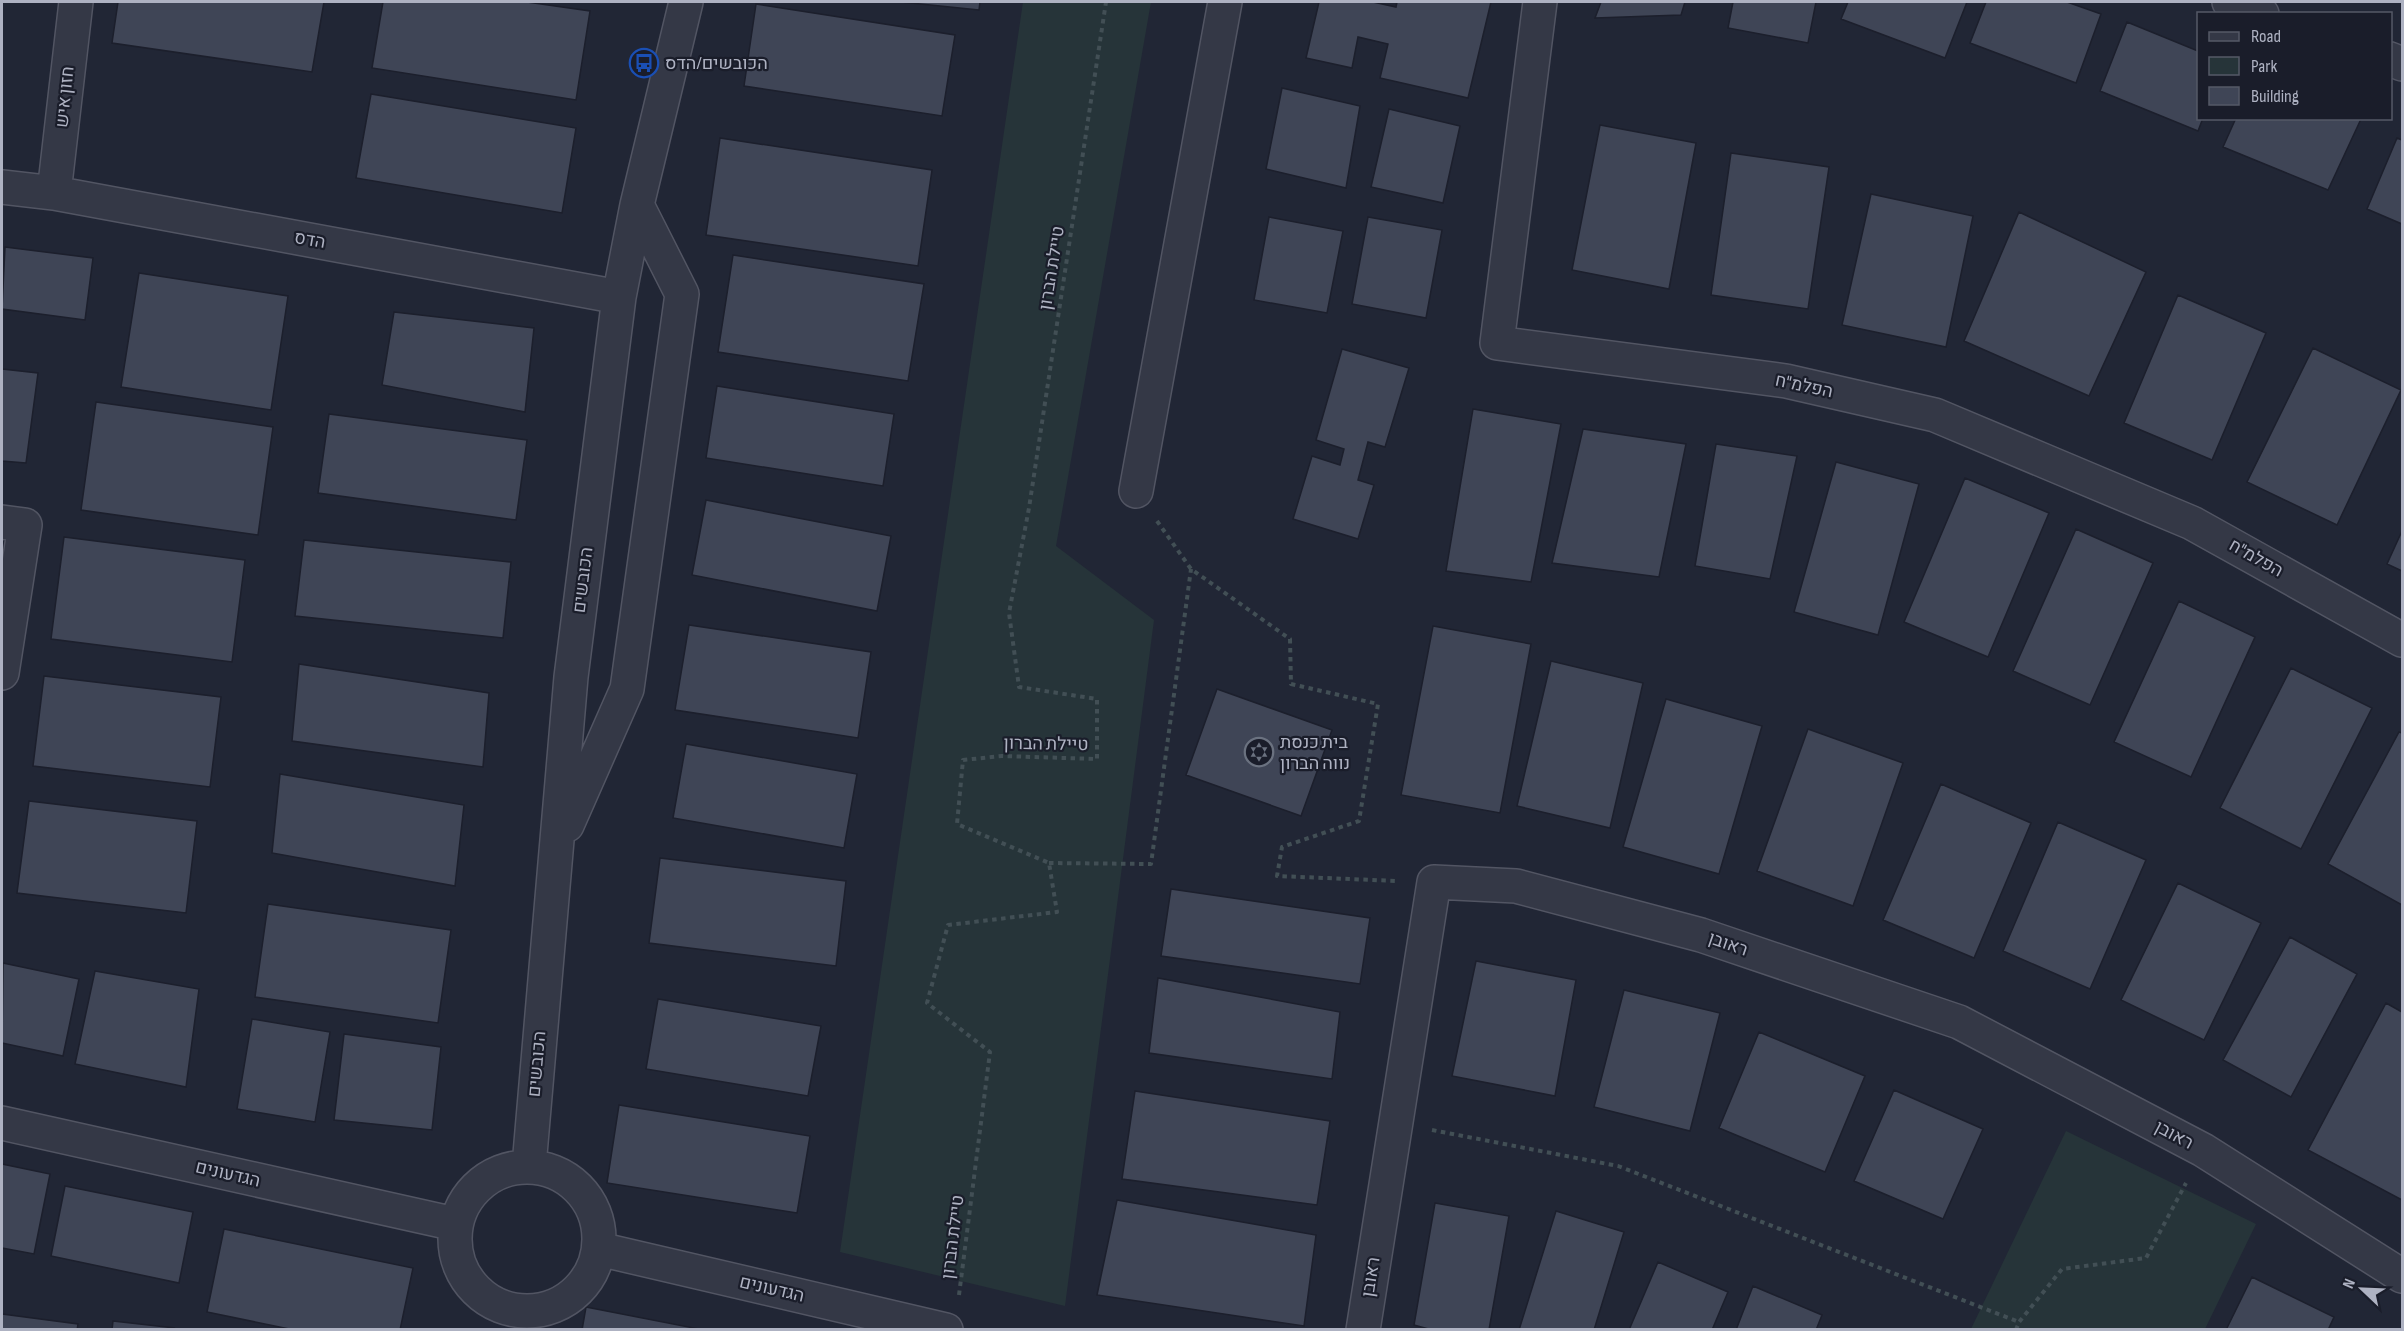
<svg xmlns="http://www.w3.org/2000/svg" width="2404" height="1331" viewBox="0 0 2404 1331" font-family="'Sofia Sans Condensed',Heebo,sans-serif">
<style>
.green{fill:#263439}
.building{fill:#3f4556;stroke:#1c1f2c;stroke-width:1.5}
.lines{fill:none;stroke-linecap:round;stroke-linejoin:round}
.minor-casing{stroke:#525563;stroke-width:36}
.path{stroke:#424f55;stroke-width:4;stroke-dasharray:4.5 4.5;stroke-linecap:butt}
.minor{stroke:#343846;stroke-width:33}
.labels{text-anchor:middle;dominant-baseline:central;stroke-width:4.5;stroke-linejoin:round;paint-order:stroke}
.poi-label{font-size:18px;fill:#aeb2c2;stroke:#1a1d2a;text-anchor:start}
.street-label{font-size:18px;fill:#aeb2c2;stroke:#1a1d2a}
</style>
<rect width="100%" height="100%" fill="#212635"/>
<path class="green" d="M1023,2h128l-95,544 98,74 -89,686 -225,-54z
M2066,1131l190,93 -51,105h-234z"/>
<path class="building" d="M118,2h206l-12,70 -200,-29z
M383,2h144l63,9 -14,89 -204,-32z
M901,2h79l-1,8z
M1319,2h54l23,5 1,-5h94l-23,96 -88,-20 8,-34 -30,-7 -6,31 -46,-10z
M1601,2h84l-4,13 -86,3z
M1733,2h83l-8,41 -80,-15z
M1848,2h119l-22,56 -104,-39z
M1986,2h81l34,12 -25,69 -106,-40z
M756,4l199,31 -13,81 -198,-30z
M2127,22l71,29v67h5l-5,13 -98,-40z
M1282,88l78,18 -14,82 -80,-19z
M371,94l205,34 -14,85 -206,-35z
M1389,109l71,17 -17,77 -72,-16z
M2236,118h124l1,1 -33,71 -105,-43z
M1600,125l96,18 -27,146 -97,-19z
M720,138l212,32 -14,96 -212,-31z
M2397,138l5,2v84l-35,-15z
M1731,153l98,14 -21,142 -97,-14z
M1871,194l102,22 -27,131 -104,-22z
M2019,212l127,60 -57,124 -125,-55z
M1269,217l74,14 -16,82 -73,-13z
M1368,217l74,13 -16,88 -74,-14z
M5,247l88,11 -8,62 -83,-11z
M733,255l191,29 -16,97 -190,-29z
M139,273l149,23 -17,114 -150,-23z
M2178,295l88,38 -54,127 -88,-37z
M394,312l140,16 -9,84 -143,-27z
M2313,348l88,42 -64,135 -90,-43z
M1342,349l67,19 -24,79 -17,-5 -10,38 16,5 -16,54 -65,-20 19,-63 28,9 4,-16 -28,-9z
M2,369l36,4 -12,90 -24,-2z
M717,386l177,28 -11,72 -177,-28z
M96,402l177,25 -15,108 -177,-25z
M1473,409l88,15 -30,158 -85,-11z
M329,414l198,26 -11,80 -198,-27z
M1583,429l103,15 -27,133 -107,-14z
M1716,444l81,12 -27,123 -75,-13z
M1836,462l83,22 -41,151 -84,-23z
M1965,478l84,35 -61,144 -84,-35z
M706,500l185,36 -14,75 -185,-36z
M2076,529l77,34 -63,142 -77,-34z
M2402,531v40l-15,-7z
M64,537l181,23 -13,102 -181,-23z
M304,540l207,22 -8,76 -208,-22z
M2179,601l76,36 -64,140 -77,-35z
M689,625l182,27 -13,86 -183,-28z
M1433,626l98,18 -31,169 -99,-18z
M1551,661l92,22 -33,145 -93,-22z
M299,664l190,29 -6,74 -191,-26z
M2291,668l81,40 -71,141 -81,-41z
M44,676l177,21 -11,90 -177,-21z
M1217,689l115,41 -31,86 -115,-41z
M1666,699l96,27 -43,148 -96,-27z
M1808,729l95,34 -50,143 -96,-35z
M2399,732l3,1v172l-74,-41z
M686,744l171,30 -13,74 -171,-30z
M280,774l184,31 -9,81 -183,-33z
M1941,784l90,39 -57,135 -91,-38z
M29,801l168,20 -11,92 -169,-20z
M2058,822l88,38 -56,129 -87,-38z
M660,858l186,23 -10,85 -187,-23z
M2178,883l83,40 -57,117 -83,-40z
M1171,889l199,29 -10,66 -199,-28z
M268,904l183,26 -13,93 -183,-26z
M2290,937l67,37 -66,123 -68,-37z
M1476,961l100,19 -21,116 -103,-20z
M3,963l76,16 -16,77 -61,-13z
M95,971l104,18 -13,98 -111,-23z
M1158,978l182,34 -8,67 -183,-26z
M1624,990l96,23 -30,118 -96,-24z
M658,999l163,27 -13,70 -162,-27z
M2386,1003l16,9v188l-94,-50z
M252,1019l78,13 -15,90 -78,-13z
M1759,1032l106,44 -40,96 -106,-44z
M344,1034l97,13 -9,83 -98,-10z
M1894,1090l89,39 -40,90 -89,-38z
M1135,1091l195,30 -13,84 -195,-26z
M619,1105l191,31 -13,77 -190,-30z
M2,1164l48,10 -16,80 -32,-6z
M65,1186l128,26 -14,71 -128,-27z
M1117,1200l199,35 -12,91 -207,-31z
M1435,1203l74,13 -20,114h-57l-18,-5z
M1556,1211l68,21 -30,98h-75z
M224,1229l189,39 -13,62h-106l-87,-18z
M1658,1262l70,30 -16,38h-83z
M2252,1277l82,40 -6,13h-102z
M1753,1286l69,29 -6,15h-80z
M586,1307l113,22v1h-117z
M2,1314l76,10 -1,6h-75z
M113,1321l62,7 -63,2z"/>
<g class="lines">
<g class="minor-casing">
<path id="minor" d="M1540,2l-43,341 289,38 149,34 257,108 210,117
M2229,2l33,12
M2390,59l12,5
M2,187l52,6 565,104
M54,193l22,-191
M1136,491l89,-489
M2,522l23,3 -23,148
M567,825l60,-136 55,-395 -45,-89
M2,1123l453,101
M529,1166l42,-489 48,-380 18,-92 49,-203
M455 1239a72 72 0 1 1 144 0a72 72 0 1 1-144 0Z
M599,1249l347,81
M1363,1330l71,-448 82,4 185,49 258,87 244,128 199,126"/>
</g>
<path class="path" d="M1157,521l34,48 99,70 1,45 87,20 -19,117 -77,26 -5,29 120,5
M1049,863l102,1 40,-295
M1432,1130l186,36 401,156
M959,1295l31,-243 -63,-49 21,-78 109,-13 -8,-49 -92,-39 6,-64 39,-4 95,3v-60l-78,-12 -10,-74 20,-105 77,-506
M2016,1330l3,-8 43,-53 84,-11 40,-75"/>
<use href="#minor" class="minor"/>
</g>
<defs>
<g id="bus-ring" transform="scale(1.5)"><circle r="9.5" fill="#1a1d2a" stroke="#1a4fb4" stroke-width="1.5"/><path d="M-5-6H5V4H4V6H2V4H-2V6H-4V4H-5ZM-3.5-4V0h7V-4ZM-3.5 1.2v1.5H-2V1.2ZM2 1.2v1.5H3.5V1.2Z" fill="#1a4fb4"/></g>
<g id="synagogue-ring" transform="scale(1.5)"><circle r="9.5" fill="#1a1d2a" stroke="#6b7280" stroke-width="1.5"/><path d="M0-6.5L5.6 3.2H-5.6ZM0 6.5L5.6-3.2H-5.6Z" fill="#6b7280"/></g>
</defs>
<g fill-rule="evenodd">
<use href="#bus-ring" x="644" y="63"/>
<use href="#synagogue-ring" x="1259" y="752"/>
</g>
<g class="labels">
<g class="poi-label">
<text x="665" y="63">הכובשים/הדס</text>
<text x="1280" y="742">בית כנסת<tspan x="1280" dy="21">נווה הברון</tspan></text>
</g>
<g class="street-label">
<text transform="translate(65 97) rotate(-84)">חזון איש</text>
<text transform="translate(310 240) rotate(10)">הדס</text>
<text transform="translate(1052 268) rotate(-81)">טיילת הברון</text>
<text transform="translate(1804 386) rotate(12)">הפלמ"ח</text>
<text transform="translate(2256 558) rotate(29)">הפלמ"ח</text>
<text transform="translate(583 580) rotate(-83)">הכובשים</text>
<text transform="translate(1046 744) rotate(1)">טיילת הברון</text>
<text transform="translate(1728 944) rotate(19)">ראובן</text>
<text transform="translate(537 1064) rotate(-85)">הכובשים</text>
<text transform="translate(2174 1135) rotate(28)">ראובן</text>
<text transform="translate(228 1174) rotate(13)">הגדעונים</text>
<text transform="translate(953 1237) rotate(-83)">טיילת הברון</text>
<text transform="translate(1371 1277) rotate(-81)">ראובן</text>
<text transform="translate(772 1289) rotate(13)">הגדעונים</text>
</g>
</g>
<rect width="2404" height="1331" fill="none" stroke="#aeb2c2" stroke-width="6"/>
<rect x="2197" y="12" width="195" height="108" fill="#1a1d2a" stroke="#555967" stroke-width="1.5"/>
<rect x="2209" y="32" width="30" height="9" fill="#343846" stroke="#555967" stroke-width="1.5"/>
<text x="2251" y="42" font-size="18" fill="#aeb2c2">Road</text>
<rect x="2209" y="57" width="30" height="18" fill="#263439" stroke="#555967" stroke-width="1.5"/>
<text x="2251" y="72" font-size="18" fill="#aeb2c2">Park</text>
<rect x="2209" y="87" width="30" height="18" fill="#3f4556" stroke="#555967" stroke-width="1.5"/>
<text x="2251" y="102" font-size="18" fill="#aeb2c2">Building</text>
<g transform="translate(2362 1289) rotate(293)" stroke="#1a1d2a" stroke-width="4.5" paint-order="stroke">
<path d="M0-4.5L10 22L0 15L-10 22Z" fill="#aeb2c2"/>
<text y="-9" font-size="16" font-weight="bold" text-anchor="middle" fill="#aeb2c2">N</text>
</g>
</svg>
